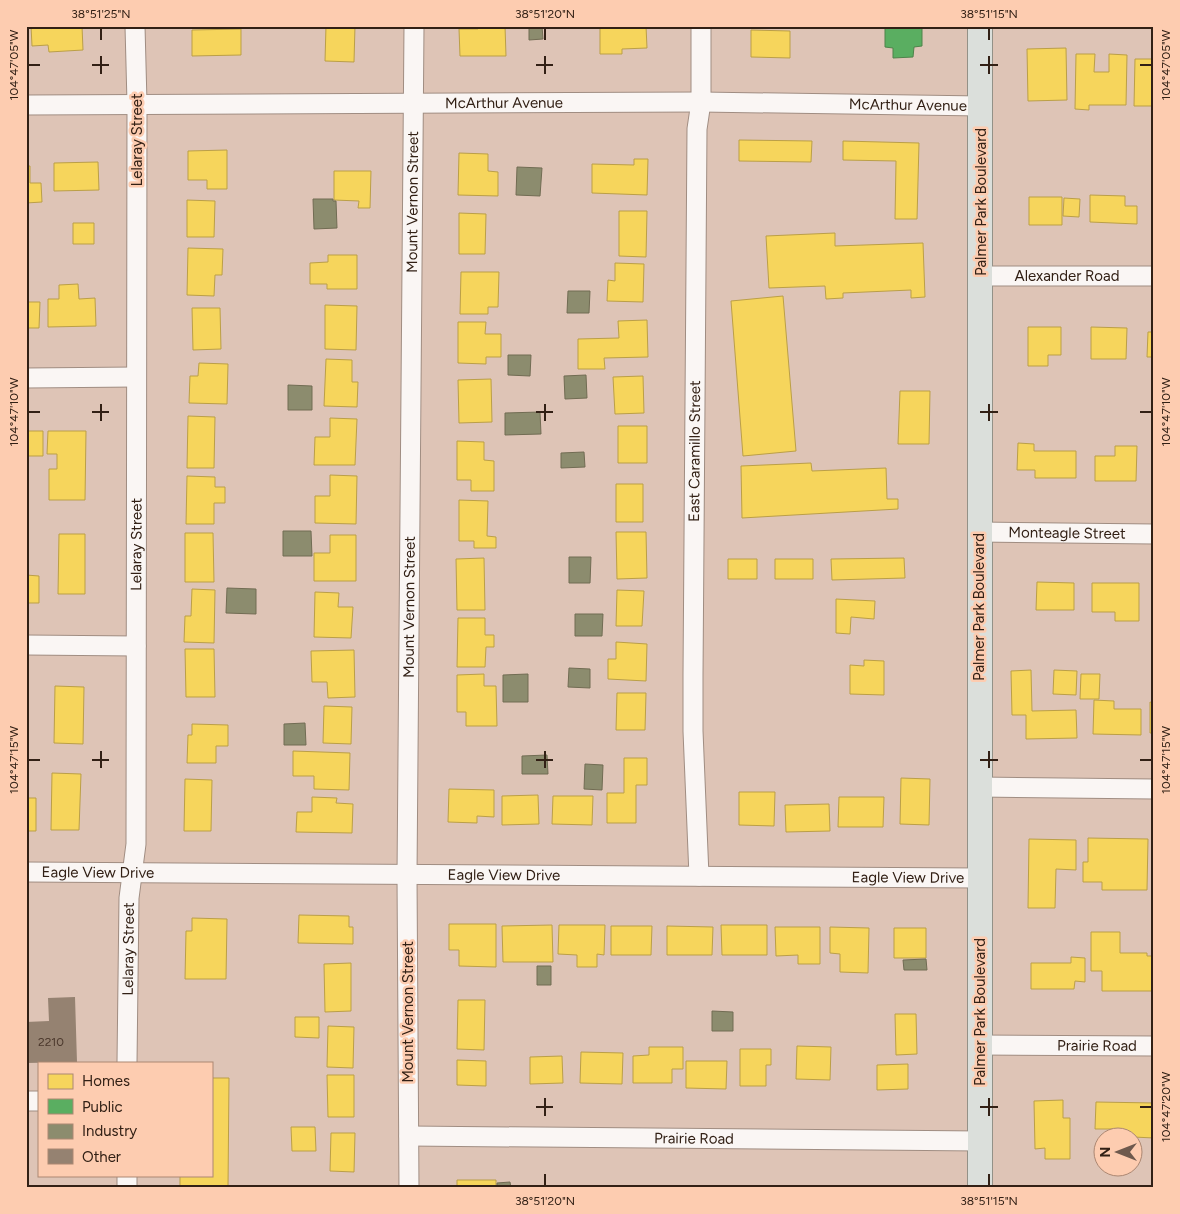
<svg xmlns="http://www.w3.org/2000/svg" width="1180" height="1214" viewBox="0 0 1180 1214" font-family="Figtree,sans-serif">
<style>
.homes{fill:#f6d55c;stroke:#bb9f47}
.public{fill:#5aae61;stroke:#4e834a}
.industry{fill:#8c8c6e;stroke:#716c53}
.building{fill:#958271}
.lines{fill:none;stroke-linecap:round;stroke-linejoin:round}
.minor-casing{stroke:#a08d82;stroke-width:21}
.major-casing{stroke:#939187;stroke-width:26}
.minor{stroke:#faf6f4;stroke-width:19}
.major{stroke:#dbdfdb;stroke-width:24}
.ticks{fill:none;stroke:#322015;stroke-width:2}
.labels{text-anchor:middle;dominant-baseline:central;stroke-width:5;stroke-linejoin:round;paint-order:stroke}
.number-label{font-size:12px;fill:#4b382c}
.street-label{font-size:15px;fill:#322015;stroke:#fdccb0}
.neatline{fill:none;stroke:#322015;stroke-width:2}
.ticks-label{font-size:12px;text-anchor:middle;fill:#322015}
</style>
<rect width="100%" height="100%" fill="#dec4b6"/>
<path class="homes" d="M31,26h51l1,24 -34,2 -1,-7 -16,1z
M326,26h29l-1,36 -29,-1z
M478,26h27l1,30h-46l-1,-27h19z
M600,26h46l1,22 -25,1v5h-22z
M241,29v26l-49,1v-26z
M751,30l39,1v27l-39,-1z
M1066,48l1,52 -39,1 -1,-52z
M1076,54h19l-1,18h15v-18l18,1 -1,50h-37v5l-14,-1z
M1135,59h19v47h-20z
M739,140l73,1 -1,21 -72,-1z
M843,141l76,2 -2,76h-22l1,-58 -53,-1z
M227,150v39h-20v-9h-19v-29z
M459,153l29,1v17l10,1v24l-40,-1z
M634,159h14l-1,36 -55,-2v-29l42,1z
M98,162l1,28 -45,1v-28z
M26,166h4v17h11l1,19 -16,1z
M334,171h37l-1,37h-12l1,-7 -25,-1z
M1090,195l35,1v10h12v18l-47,-2z
M1029,197h33v28h-33z
M1064,198l16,1 -1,18 -16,-1z
M187,200l28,1 -1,36h-27z
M619,211h28l-1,46 -27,-1z
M459,213l27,1 -1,40h-26z
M73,223h21v21h-21z
M835,233v13l88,-3 2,54 -14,1v-8l-68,3v5l-17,1 -1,-13 -56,2 -3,-52z
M188,248l35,1 -1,26h-7l-1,21 -27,-1z
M328,255h29v34h-30v-5h-17v-21l18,-1z
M615,263l29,1 -1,38 -36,-1 1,-21 7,1z
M461,272h38l-1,35h-10v7h-28z
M78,284l1,15 16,-1 1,28 -48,1v-28h11v-14z
M783,296l13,155 -53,5 -12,-155z
M26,302h14l-1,26h-13z
M325,305l32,1 -1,44 -31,-1z
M192,308h28l1,41 -28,1z
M647,320l1,37 -44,1 1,11h-27v-30l41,-1 -1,-17z
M458,322h28l-1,12h16v23h-15v7l-28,-1z
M1028,327h33v28h-13v11h-20z
M1091,327l36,1 -1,31h-35z
M1148,332h6v25h-7z
M326,359l26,1v22h6l-1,25 -33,-1z
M199,363l29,1 -1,40 -38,-1 1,-27h8z
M643,376l1,37 -29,1 -2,-37z
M491,379l1,43 -33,1 -1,-43z
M900,391h30l-1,53h-31z
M188,416l27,1 -1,51h-27z
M330,418l27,1 -2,46h-41l1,-28h15z
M618,426h29v37h-29z
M26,431h17v25h-17z
M48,431h38l-1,69h-36v-31h8v-15h-10z
M457,441l27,1v18l10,1v30h-23v-11h-14z
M1018,443l16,1v7h42v27h-41v-8h-18z
M1115,446h22l-1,35h-41v-25h20z
M1152,446h2v24h-2z
M811,463l1,8 74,-3 1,31h11v10l-156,9 -1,-52z
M330,475l27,1 -1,48 -41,-1v-27h15z
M187,476l28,1v10h10v16h-11v21h-28z
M616,484h27v38h-27z
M459,500l29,1 -1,35 9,1v11h-22v-7h-15z
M616,532h30l1,46 -30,1z
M185,533h28l1,49h-29z
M59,534h26v60h-27z
M330,535h26v46h-42v-28h16z
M484,558l1,52h-28l-1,-51z
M904,558l1,20 -73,2 -1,-21z
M728,559h29v20h-29z
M775,559h38v20h-38z
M26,575l13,1v27h-13z
M1037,582l37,1v27h-38z
M1092,583h47v38h-24v-9h-23z
M192,589l23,1 -1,53 -30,-1 1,-26h6z
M617,590l27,1 -2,35h-26z
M315,592l24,1 -1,14h15l-2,31 -37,-1z
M836,599l39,2 -1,18 -23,-2 -1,17 -14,-1z
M458,618h27v17h9v12h-8l-1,20h-28z
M616,642l31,2 -1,37 -38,-2v-20h8z
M185,649h29l1,48h-29z
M354,650l1,47 -27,1 -1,-16h-15l-1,-31z
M864,660l20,1v34l-34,-1v-29l14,1z
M1031,670l1,41 44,-1 1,28 -51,1v-24h-14l-1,-44z
M1054,670l23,1 -1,24 -23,-1z
M484,674v12h12l1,40h-31v-14h-9v-37z
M1081,674h19l-1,25h-19z
M55,686l29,1 -1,57 -29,-1z
M617,693h29l-1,37h-29z
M1094,700l20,1v8h27v26l-48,-1z
M1150,702l4,1v30h-4z
M324,706l28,1 -1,37 -28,-1z
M192,724l36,1v21h-12v17h-29l1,-28h4z
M293,751l57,2 -1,37 -35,-1v-13h-21z
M624,758h23v27h-11v38h-29v-30h17z
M52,773l29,1 -2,56h-28z
M901,778l29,1 -1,46 -29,-1z
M185,779l27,1 -1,51h-27z
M449,789l45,1v27l-17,-1v7l-29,-1z
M739,792h36l-1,34 -35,-1z
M538,795l1,29 -37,1v-29z
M553,796h40l-1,29 -40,-1z
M312,797l25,1 -1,5 17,1 -1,29 -56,-1 1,-20h15z
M839,797h45l-1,30h-45z
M26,798h10v33h-10z
M829,804l1,27 -44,1 -1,-27z
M1088,838l60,1 -1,51h-45v-8h-19v-20h5z
M1029,839l47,1v30l-20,-1 -1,39h-27z
M299,915l50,1v11h4v17l-55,-1z
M192,918l35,1 -1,60h-41l1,-48h6z
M449,924h47v43l-37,-1v-16h-10z
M552,925l1,37h-50l-1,-36z
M559,925h46l-1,30 -7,-1v13h-20v-12l-19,-1z
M721,925h46v30h-45z
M611,926h41l-1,29h-40z
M667,926l46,1 -1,28h-45z
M775,927h45v37h-22v-9l-22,1z
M830,927l39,1 -1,45 -28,-1v-18l-10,-1z
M894,928h32v30h-32z
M1091,932h29v21h27v3h7l-1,35h-51v-20h-11z
M1071,957l14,1v24l-10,-1 -1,8h-43v-26h40z
M351,963v48l-26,1 -1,-48z
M458,1000h27l-1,50 -27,-1z
M895,1014h21l1,40 -21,1z
M295,1017h24v21l-24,-1z
M328,1026l26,1 -1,41 -26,-1z
M797,1046l34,1 -1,33 -34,-1z
M649,1047h34v22h-11v14h-39v-27l16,-1z
M740,1049h31v16h-5v21h-26z
M581,1052l42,1 -1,31 -42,-1z
M562,1056l1,27 -33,1v-27z
M457,1060l29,1v25l-29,-1z
M686,1061h41l-1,28 -40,-1z
M908,1064v25l-31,1v-25z
M327,1075h27v42h-26z
M211,1078h18l-1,110h-48v-13h31z
M1063,1100v18h7v41h-25v-11l-10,1 -1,-48z
M1096,1102l58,1v35l-41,-2v-7h-18z
M291,1127h24l1,24h-24z
M331,1133h24l-1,39 -24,-1z
M457,1180h39v8h-39z
M327,1186h27v2h-27z"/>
<path class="public" d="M885,26h37v20l-8,1 -1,10 -20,1v-10l-8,-1z"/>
<path class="industry" d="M529,26h13l1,13 -14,1z
M517,167l25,1 -2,28 -24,-1z
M313,199h20v2h3l1,27 -23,1z
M568,291h22l-1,22h-22z
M508,355h23l-1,21 -22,-1z
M586,375l1,23 -22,1 -1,-23z
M288,385l24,1v24h-24z
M540,412l1,22 -36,1v-22z
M584,452l1,15 -24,1v-15z
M283,531h28l1,25h-29z
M569,557h22l-1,26h-21z
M227,588l29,1v25l-30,-1z
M575,614h28l-1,22h-27z
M569,668l21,1v19l-22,-1z
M528,674v28h-25v-27z
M305,723l1,22h-22v-21z
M547,755l1,19h-26v-18z
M585,764l18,1 -1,25 -18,-1z
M926,959l1,11h-23l-1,-10z
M537,966h14v19h-14z
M712,1011l21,1v19h-21z
M510,1182l1,6h-14v-5z"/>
<path class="building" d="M75,997l2,65 -51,1v-41l23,-1 -1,-23z"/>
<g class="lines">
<g class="minor-casing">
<g id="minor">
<path id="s1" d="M26,105l675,-3 280,4"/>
<path id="s2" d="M981,276h173"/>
<path d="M26,378l110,-1"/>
<path id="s3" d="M979,532l175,2"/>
<path d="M26,645l110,1"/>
<path d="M979,787l175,2"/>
<path id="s4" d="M26,872l954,6"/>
<path id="s5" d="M699,876l-6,-145v-55l4,-547 4,-27v-76"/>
<path id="s6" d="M979,1045l175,1"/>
<path id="s7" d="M127,1063l2,-165 7,-54 1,-741 -2,-77"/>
<path d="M26,1101h13"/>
<path id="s8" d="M409,1136l571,5"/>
<path d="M127,1188v-13"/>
<path id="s9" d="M409,1188l-2,-312 7,-850"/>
</g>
</g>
<g class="major-casing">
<path id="major" d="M980,1188v-1162"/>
</g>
<use href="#minor" class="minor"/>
<use href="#major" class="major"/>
</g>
<path class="ticks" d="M101,28v12M545,28v12M989,28v12M101,56v18M545,56v18M989,56v18M28,65h12M92,65h17M536,65h17M980,65h18M1140,65h12M101,404v17M545,404v17M989,404v17M28,412h12M92,412h17M536,412h17M980,412h18M1140,412h12M101,751v17M545,751v17M989,751v17M28,760h12M92,760h17M536,760h17M980,760h18M1140,760h12M545,1098v18M989,1098v18M536,1107h17M980,1107h18M1140,1107h12M545,1174v12M989,1174v12"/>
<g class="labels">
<g class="number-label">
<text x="51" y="1042">2210</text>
</g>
<g class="street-label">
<text stroke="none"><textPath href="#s1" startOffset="478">McArthur Avenue</textPath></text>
<text stroke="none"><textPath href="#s1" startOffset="882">McArthur Avenue</textPath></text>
<text transform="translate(137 140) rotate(-90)">Lelaray Street</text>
<text stroke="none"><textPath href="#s9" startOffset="986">Mount Vernon Street</textPath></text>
<text transform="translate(981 202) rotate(-90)">Palmer Park Boulevard</text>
<text stroke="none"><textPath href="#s2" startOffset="86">Alexander Road</textPath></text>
<text stroke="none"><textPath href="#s5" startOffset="425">East Caramillo Street</textPath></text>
<text stroke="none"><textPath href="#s3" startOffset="88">Monteagle Street</textPath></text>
<text stroke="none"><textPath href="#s7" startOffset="519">Lelaray Street</textPath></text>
<text stroke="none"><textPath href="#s9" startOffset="581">Mount Vernon Street</textPath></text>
<text transform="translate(979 607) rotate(-90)">Palmer Park Boulevard</text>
<text stroke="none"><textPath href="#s4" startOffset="72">Eagle View Drive</textPath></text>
<text stroke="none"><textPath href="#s4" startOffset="478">Eagle View Drive</textPath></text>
<text stroke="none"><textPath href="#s4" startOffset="882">Eagle View Drive</textPath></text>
<text stroke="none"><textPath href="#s7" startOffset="114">Lelaray Street</textPath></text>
<text transform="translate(408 1012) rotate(-90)">Mount Vernon Street</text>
<text transform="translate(980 1012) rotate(-90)">Palmer Park Boulevard</text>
<text stroke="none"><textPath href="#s6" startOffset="118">Prairie Road</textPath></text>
<text stroke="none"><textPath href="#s8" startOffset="285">Prairie Road</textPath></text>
</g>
</g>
<rect width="1180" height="1214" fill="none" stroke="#fdccb0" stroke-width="55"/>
<rect x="38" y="1062" width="175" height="115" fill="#fdccb0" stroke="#ac8772"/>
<rect x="48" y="1074" width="25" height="15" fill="#f6d55c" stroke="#ac8772"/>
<text x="82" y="1086" font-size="15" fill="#322015">Homes</text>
<rect x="48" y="1099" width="25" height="15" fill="#5aae61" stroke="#ac8772"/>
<text x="82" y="1112" font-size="15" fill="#322015">Public</text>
<rect x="48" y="1124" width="25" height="15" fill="#8c8c6e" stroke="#ac8772"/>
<text x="82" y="1136" font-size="15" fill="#322015">Industry</text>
<rect x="48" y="1149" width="25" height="15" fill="#958271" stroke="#ac8772"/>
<text x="82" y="1162" font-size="15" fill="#322015">Other</text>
<g transform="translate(1118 1152) rotate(270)"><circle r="24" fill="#fdccb0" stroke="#ac8772"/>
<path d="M0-4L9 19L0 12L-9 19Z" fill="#6e594d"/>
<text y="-8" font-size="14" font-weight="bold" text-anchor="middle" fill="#322015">N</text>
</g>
<rect x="28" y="28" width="1124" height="1158" class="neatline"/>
<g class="ticks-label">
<text x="101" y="18">38°51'25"N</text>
<text x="545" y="18">38°51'20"N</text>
<text x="989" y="18">38°51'15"N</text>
<text transform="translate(1166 65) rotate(-90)" y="4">104°47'05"W</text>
<text transform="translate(14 65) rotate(-90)" y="4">104°47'05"W</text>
<text transform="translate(1166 412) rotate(-90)" y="4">104°47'10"W</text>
<text transform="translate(14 412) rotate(-90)" y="4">104°47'10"W</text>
<text transform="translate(1166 760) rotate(-90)" y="4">104°47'15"W</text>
<text transform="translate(14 760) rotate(-90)" y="4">104°47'15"W</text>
<text transform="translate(1166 1107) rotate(-90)" y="4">104°47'20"W</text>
<text x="545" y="1205">38°51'20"N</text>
<text x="989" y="1205">38°51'15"N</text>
</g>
</svg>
